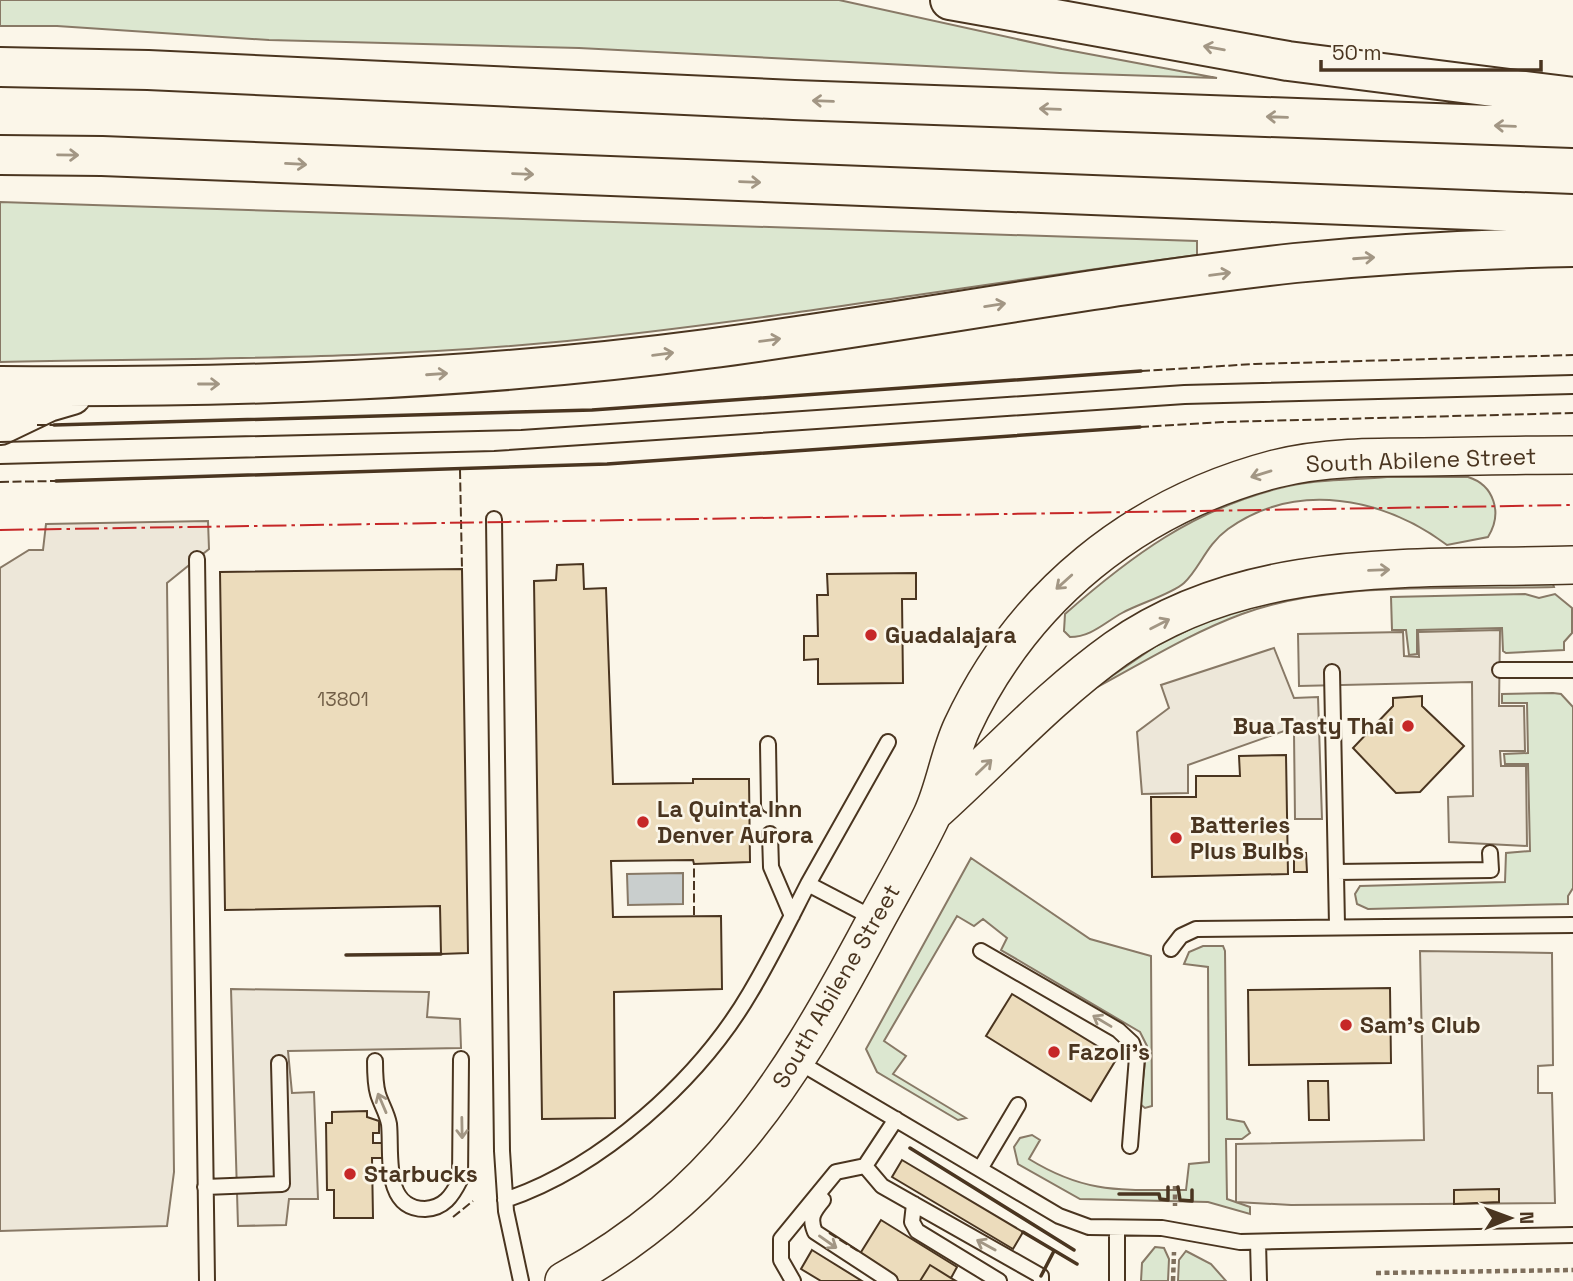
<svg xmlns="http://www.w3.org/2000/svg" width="1573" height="1281" viewBox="0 0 1573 1281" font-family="'Space Grotesk',sans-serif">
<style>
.green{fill:#dce7d0;stroke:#887966;stroke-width:2}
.parking{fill:#ede7d9;stroke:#887966;stroke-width:2}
.water{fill:#c9cecd;stroke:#887966;stroke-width:2}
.building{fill:#ecdcbc;stroke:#4a3520;stroke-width:2}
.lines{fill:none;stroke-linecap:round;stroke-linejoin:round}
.service-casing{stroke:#4a3520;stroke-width:18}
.secondary-casing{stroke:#4a3520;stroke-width:40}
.motorway-casing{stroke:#4a3520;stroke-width:42}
.path{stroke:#7f6f5c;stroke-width:4.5;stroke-dasharray:5 3.5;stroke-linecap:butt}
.service{stroke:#fbf6e9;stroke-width:14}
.secondary{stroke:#fbf6e9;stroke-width:37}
.motorway{stroke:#fbf6e9;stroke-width:38}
.tram{stroke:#4a3520;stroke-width:2}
.fence{stroke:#4a3520;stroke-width:2;stroke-dasharray:9 3.5;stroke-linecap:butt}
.wall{stroke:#4a3520;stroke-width:3.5}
.power{stroke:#c62828;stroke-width:2;stroke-dasharray:24 5 3.5 5;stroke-linecap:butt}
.oneway{stroke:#a29684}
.poi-dot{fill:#c62828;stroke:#fbf6e9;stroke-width:2.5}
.labels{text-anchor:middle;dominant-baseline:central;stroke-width:5;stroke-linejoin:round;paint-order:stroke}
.number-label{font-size:19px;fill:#725f47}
.street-label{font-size:23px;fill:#4a3520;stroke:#fbf6e9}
.poi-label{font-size:23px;font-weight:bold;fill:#4a3520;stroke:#fbf6e9;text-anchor:start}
</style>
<rect width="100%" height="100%" fill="#fbf6e9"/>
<path class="green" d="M0,0h839l223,49 155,29 -157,-5 -481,-25 -310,-8 -212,-14h-57z
M0,202l1197,39v14c-204,27 -407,62 -611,84 -195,21 -391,19 -586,23z
M1387,477h81c26,8 35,36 20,60l-41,8c-63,-47 -150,-65 -219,-16 -22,16 -28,39 -44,54 -12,11 -46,21 -62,30 -18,10 -31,24 -52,24l-6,-6 1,-17c66,-58 128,-104 215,-126 34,-9 72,-8 107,-11z
M1553,584l1,3c-99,3 -219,-7 -312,27 -54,20 -101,50 -152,77l66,-45 42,-21 48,-18 97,-22z
M1525,594l14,4 16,-4 17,14v25l-8,9v8l-58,3 -3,-2 -1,-23 -85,2v24l-8,1 -3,-25h-14l-1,-33z
M1553,693l8,1 12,13v181l-5,8v8l-200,5 -11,-5 -2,-10 5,-8 145,-4 1,-29 24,-2 -2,-87h-23l-1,-10 24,-1 -1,-50h-25v-9z
M971,858l119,81 61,17 1,150 -7,2 -5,-4 7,-58 -7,-14 -139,-82 6,-12 -24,-19 -9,7 -17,-10 -73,125 22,15 -13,18 73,44 -8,2 -81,-48 -11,-23z
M1203,946h20l2,5 2,168 17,3 6,11 -8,6h-16l1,60 23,8v7l-42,-12 -128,-3 -62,-35 -4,-17 6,-9 12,-3 8,5 -11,19c57,35 92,31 157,31l3,-26 20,-2 -1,-195 -24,-3 5,-12z
M1155,1247l9,1 5,11 -1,22h-27l1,-18z
M1186,1251l25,13 15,17h-48l1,-21z"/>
<path class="parking" d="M208,521l1,28 -42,34 7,589 -7,54 -167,5v-663l29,-18h14l3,-26z
M1500,630l-1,76h25l1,45h-25l1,15h25l1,80 -78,-4 -1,-45 25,-1 -1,-114 -173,4 -1,-52 105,-2 1,24 15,1 -1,-25z
M1274,648l20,50 24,-1 4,122h-27l-1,-86h10l-3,-8 -113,40v28l-46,1 -5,-62 32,-24 -8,-23z
M1420,951l132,2 1,112 -15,1v27h14l3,110 -264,2 -55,-3v-58l188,-4z
M231,989l198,3 -2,25 33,2 1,29 -173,3 4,42 22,-1 4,107h-29l-3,26 -48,1z"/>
<path class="water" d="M683,873v31l-55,1 -1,-31z"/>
<path class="building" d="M583,564l1,25 22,-1 7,196 80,-1v-4h56l1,83 -56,2 -1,-4 -82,1 2,56 108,-1 1,73 -108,3 1,126 -73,1 -8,-538 22,-1 1,-15z
M462,569l6,384 -27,1 -1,-48 -215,4 -5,-338z
M916,573v26h-14l1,84 -85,1v-25l-14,1v-24h14l-1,-41h11l-1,-21z
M1422,696v10l42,40 -44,46 -24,1 -43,-45 40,-42v-8z
M1286,755l2,119 -136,3 -1,-80h45v-21h44l-1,-20z
M1294,853h12l1,19h-13z
M1390,988l1,75 -142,2 -1,-75z
M1012,994l105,64 -26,43 -105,-65z
M1308,1081h20l1,39h-20z
M367,1111v6l12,4v12h-6v10h10v15h-11l1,60h-39v-28h-7l-1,-67h6v-11z
M902,1160l121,72 -10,17 -121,-72z
M1499,1189v13l-45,2v-14z
M881,1220l76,47 -6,11 -21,-13 -10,16h-41l-26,-16z
M812,1250l50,31h-41l-20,-12z
M930,1265l21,13 5,3h-36z"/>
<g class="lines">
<g class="service-casing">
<path id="service" d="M494,519l8,632 4,60 15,70
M197,559l10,722
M1500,670h73
M1332,672l5,253
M768,744l1,61
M770,834l1,33 21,49
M1336,872l155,-2 -1,-17
M808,884l80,-142
M1171,949l10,-13 15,-7 377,-4
M981,951l137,79 14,13 5,14 -7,89
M375,1061c0,11 0,23 3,33 3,10 9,19 11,30 3,28 -7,85 36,85 19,-1 27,-13 35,-29l1,-121
M797,1061l262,155 30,11 73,1 78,14 333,-7
M865,1166l17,20 159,90v5
M980,1169l38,-64
M205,1187l77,-3 -3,-121
M505,1200c96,-32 194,-120 245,-207 21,-35 39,-72 58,-109l67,35
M823,1200c-10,12 -14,18 -8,32l75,49
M914,1204l-2,18 5,9 82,50
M1117,1228v53
M1258,1242l1,39
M793,1281l-12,-21v-21l55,-67 29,-6 31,-47"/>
</g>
<g class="secondary-casing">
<path id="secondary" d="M934,812c60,-54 116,-116 182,-163 133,-94 303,-79 457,-84
M564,1281c152,-84 221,-193 301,-341 22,-42 47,-83 67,-125 13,-28 17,-60 30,-88 61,-131 173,-221 313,-258 48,-12 99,-12 148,-12 50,-1 100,-2 150,-2"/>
</g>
<g class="motorway-casing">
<path id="motorway" d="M950,0l338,61 285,36
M0,67l148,3 646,30 779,28
M0,155l102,1 1471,58
M0,386c235,2 472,-6 706,-37 197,-26 392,-64 589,-86 92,-9 186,-14 278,-16
M0,425l48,-23 24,-7"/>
</g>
<path class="path" d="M1175,1186v20
M1376,1273l197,-3
M1173,1281l1,-29"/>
<use href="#service" class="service"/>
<use href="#secondary" class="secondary"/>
<use href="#motorway" class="motorway"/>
<path class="tram" d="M0,442l521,-12 663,-45 389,-10
M0,464l494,-13 691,-47 388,-10"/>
<path class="fence" d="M1141,371l114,-7 318,-9
M37,425h17
M1140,427l83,-5 350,-9
M460,470l2,99
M0,482l56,-1
M694,915v-51
M453,1217l20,-16
M829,1233l29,18"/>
<path class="wall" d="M54,425l538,-15 549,-39
M56,481l551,-17 533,-37
M346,955l95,-1
M910,1148l164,102
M1178,1187l2,13 12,1v-11
M1119,1194h40l1,5 8,1v-13
M1023,1232l54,32
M1041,1276l13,-25"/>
<path class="power" d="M0,530l1573,-25"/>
</g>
<defs><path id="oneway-shaft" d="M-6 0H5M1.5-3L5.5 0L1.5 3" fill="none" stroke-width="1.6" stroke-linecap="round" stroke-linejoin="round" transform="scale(1.75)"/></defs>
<g class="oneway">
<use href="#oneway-shaft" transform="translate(1214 48) rotate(-170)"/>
<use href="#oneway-shaft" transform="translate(823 101) rotate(-178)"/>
<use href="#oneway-shaft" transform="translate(1050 109) rotate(-178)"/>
<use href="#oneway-shaft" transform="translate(1277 117) rotate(-178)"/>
<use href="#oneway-shaft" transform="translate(1505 126) rotate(-178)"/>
<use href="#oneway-shaft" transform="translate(68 155) rotate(1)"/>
<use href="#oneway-shaft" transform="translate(296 164) rotate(3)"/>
<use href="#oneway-shaft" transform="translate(523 174) rotate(2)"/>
<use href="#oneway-shaft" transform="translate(750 182) rotate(2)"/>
<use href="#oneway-shaft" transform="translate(1364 258) rotate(-4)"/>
<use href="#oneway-shaft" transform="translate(1220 274) rotate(-8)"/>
<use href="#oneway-shaft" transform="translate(995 305) rotate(-9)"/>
<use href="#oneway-shaft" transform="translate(770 340) rotate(-8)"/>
<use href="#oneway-shaft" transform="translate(663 354) rotate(-7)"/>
<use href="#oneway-shaft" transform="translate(437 374) rotate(-4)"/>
<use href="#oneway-shaft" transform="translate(209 384)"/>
<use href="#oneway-shaft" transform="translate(1261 474) rotate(163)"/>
<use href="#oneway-shaft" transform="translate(1379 570) rotate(-2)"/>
<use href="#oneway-shaft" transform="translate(1064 582) rotate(138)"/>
<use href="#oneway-shaft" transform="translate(1160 624) rotate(-27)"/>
<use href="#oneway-shaft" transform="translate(984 767) rotate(-44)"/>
<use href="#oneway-shaft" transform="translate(1102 1021) rotate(-149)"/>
<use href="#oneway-shaft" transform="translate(382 1103) rotate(-113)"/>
<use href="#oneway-shaft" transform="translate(462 1128) rotate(89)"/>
<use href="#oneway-shaft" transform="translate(828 1242) rotate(35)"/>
<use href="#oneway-shaft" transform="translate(986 1245) rotate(-151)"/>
</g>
<g class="poi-dot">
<circle cx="871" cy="635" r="7"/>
<circle cx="1408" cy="726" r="7"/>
<circle cx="643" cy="822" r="7"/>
<circle cx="1176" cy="838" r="7"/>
<circle cx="1346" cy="1025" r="7"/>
<circle cx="1054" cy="1052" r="7"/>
<circle cx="350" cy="1174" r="7"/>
</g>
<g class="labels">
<g class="number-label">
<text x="343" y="699">13801</text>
</g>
<g class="street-label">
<text transform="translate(1421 460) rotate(-2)">South Abilene Street</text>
<text transform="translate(836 986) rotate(-60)">South Abilene Street</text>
</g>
<g class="poi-label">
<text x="885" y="635">Guadalajara</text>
<text x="1394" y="726" text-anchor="end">Bua Tasty Thai</text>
<text x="657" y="809">La Quinta Inn<tspan x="657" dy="26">Denver Aurora</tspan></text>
<text x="1190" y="825">Batteries<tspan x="1190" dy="26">Plus Bulbs</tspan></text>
<text x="1360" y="1025">Sam's Club</text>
<text x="1068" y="1052">Fazoli's</text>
<text x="364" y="1174">Starbucks</text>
</g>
</g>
<g transform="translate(1510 1218) rotate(89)" stroke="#fbf6e9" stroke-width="5" paint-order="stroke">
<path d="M0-5L12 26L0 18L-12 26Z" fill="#4a3520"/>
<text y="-10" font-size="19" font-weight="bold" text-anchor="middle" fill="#4a3520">N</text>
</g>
<path d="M1321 60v10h220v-10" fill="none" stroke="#4a3520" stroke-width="3.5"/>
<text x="1332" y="60" font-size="21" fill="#4a3520" stroke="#fbf6e9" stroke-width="5" paint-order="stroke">50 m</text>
</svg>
